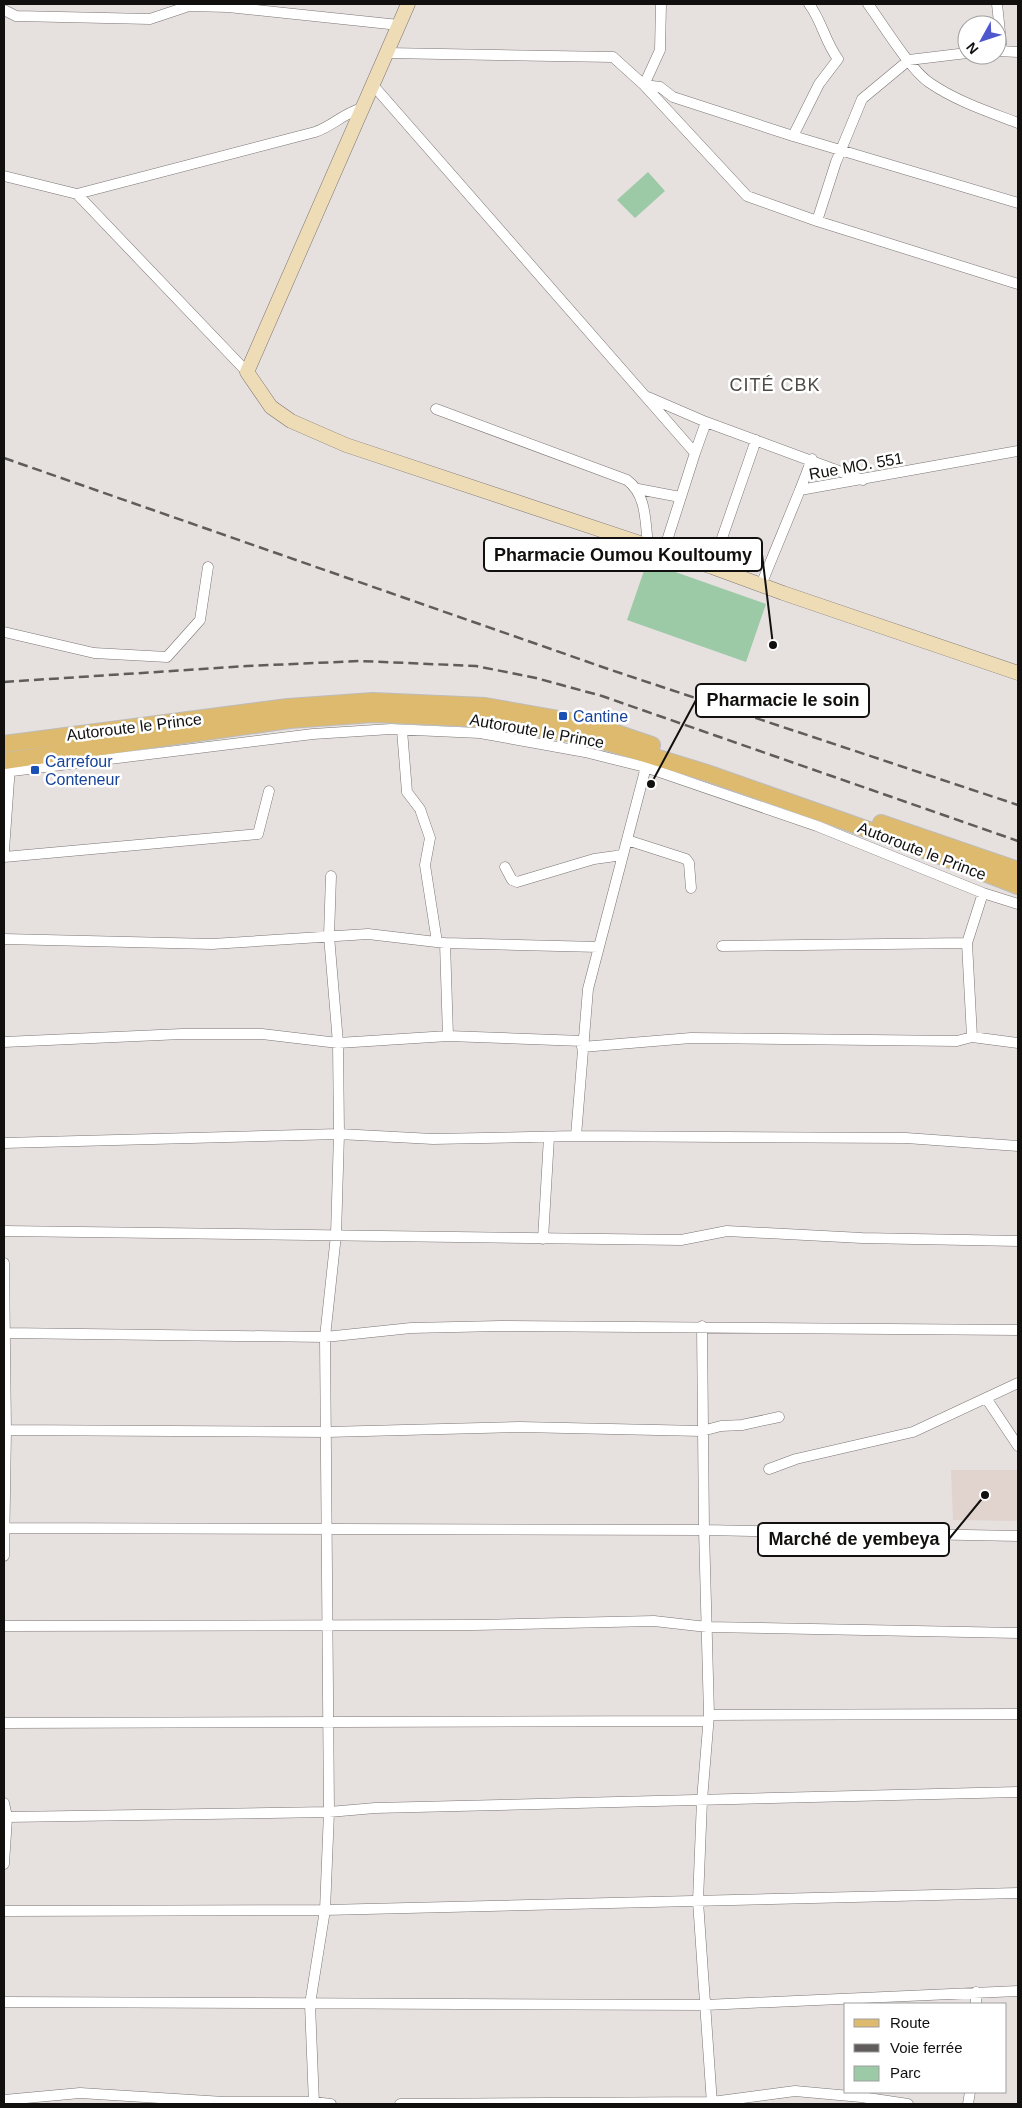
<svg xmlns="http://www.w3.org/2000/svg" width="1022" height="2108" viewBox="0 0 1022 2108" font-family="Helvetica,sans-serif">
<style>
.built{fill:#e1d3ce}
.green{fill:#9cc9a6}
.lines{fill:none;stroke-linecap:round;stroke-linejoin:round}
.street-casing{stroke:#7a7573;stroke-width:11}
.secondary-casing{stroke:#7a7573;stroke-width:15}
.primary-casing{stroke:#bcbcbc;stroke-width:18}
.street{stroke:#fff;stroke-width:10}
.secondary{stroke:#eedcb6;stroke-width:14}
.primary{stroke:#ddba6d;stroke-width:16}
.rail{stroke:#5f5c5b;stroke-width:2.5;stroke-dasharray:10 5;stroke-linecap:butt}
.transit-dot{fill:#1a4fb4;stroke:#fff;stroke-width:2}
.labels{text-anchor:middle;dominant-baseline:central;stroke-width:5;stroke-linejoin:round;paint-order:stroke}
.street-label{font-size:16px;fill:#11100f;stroke:#fff}
.transit-label{font-size:16px;fill:#164399;stroke:#fff;text-anchor:start}
.neighbourhood-label{font-size:18px;letter-spacing:1px;fill:#4e4a48;stroke:#fff}
.leader{fill:none;stroke:#11100f;stroke-width:2}
.callout-dot{fill:#11100f;stroke:#fff;stroke-width:2}
.callout{fill:#fff;stroke:#11100f;stroke-width:2}
.callout-label{font-size:18px;text-anchor:middle;font-weight:bold;fill:#11100f}
</style>
<rect width="100%" height="100%" fill="#e6e1df"/>
<path class="built" d="M951,1470h67v51l-65,-1z"/>
<path class="green" d="M648,172l17,19 -30,27 -18,-18z
M647,562l119,42 -20,58 -119,-42z"/>
<g class="lines">
<g class="street-casing">
<path id="street" d="M661,4l-1,46 -16,35 16,2 13,10 120,39 225,67
M868,4c14,19 43,67 62,79 26,18 59,29 88,40
M997,4l5,47
M4,10l12,6 134,3 39,-13 39,1 171,18
M997,51l21,1
M387,53l226,4 31,28 103,111 70,25 201,63
M372,84l323,369 -31,97
M793,136l26,-52 19,-25c-13,-17 -16,-38 -29,-55
M4,176l73,18 238,-62c18,-6 27,-18 47,-24
M77,194l170,178
M817,221l19,-59 26,-63 47,-39 58,-7
M648,397l58,25 157,58
M436,409l191,71c20,15 18,42 21,65
M695,453l11,-31
M638,489l42,8
M800,490l12,-31
M712,567l44,-127
M761,585l39,-95 218,-39
M4,632l90,21 73,4 33,-37 8,-53
M402,730l5,62 13,17 10,29 -5,27 12,77
M4,772l309,-38 78,-5 89,4 105,19 60,15 172,59 166,67 35,11
M627,840l59,19 3,4 2,25
M4,850l6,-84
M4,857l254,-23 11,-43
M505,867l7,13 5,2 77,-23 29,-4
M4,939l208,5 156,-10 77,9 154,4
M445,943l3,93
M722,946l245,-3
M972,1037l-5,-94 16,-50
M4,1042l178,-8h80l76,9 110,-7 135,5
M582,1047l109,-9 266,3 15,-4 46,6
M576,1136l12,-147 59,-226
M4,1143l335,-9 94,5 143,-3 330,2 112,8
M4,1231l677,9 46,-9 135,7 156,3
M543,1239l6,-102
M4,1263l2,167 -2,126
M702,1326l2,204 5,185 -7,85 -4,101 14,203
M6,1333l319,4 86,-9 89,-2 518,4
M986,1398l32,48
M6,1430l321,2 193,-5 182,4 19,-5 21,-1 37,-8
M769,1469l27,-10 117,-27 105,-49
M4,1528l700,2 314,6
M4,1626l470,-1 180,-4 53,6 311,6
M709,1715l309,-1
M4,1723l704,-2
M4,1803l3,14 -3,47
M7,1817l322,-5 46,-4 643,-16
M4,1911l321,-1 693,-17
M976,1992v12
M4,2002l701,3 313,-14
M4,2100l76,-7 144,9h89l18,2
M314,2104l-4,-100 15,-94 4,-98 -4,-475 11,-102 3,-101 -1,-91 -9,-107 2,-60
M400,2104l312,-2 83,-11 66,6 47,7
M968,2104l2,-12"/>
</g>
<g class="secondary-casing">
<path id="secondary" d="M408,4l-161,368 24,35 20,14 55,24 366,122 71,26 235,80"/>
</g>
<g class="primary-casing">
<path id="primary" d="M4,744l284,-37 85,-6 112,5 108,19 59,20
M4,761l285,-41 84,-6 111,5 106,18 117,36 213,75 98,38
M881,823l137,47"/>
</g>
<use href="#street" class="street"/>
<use href="#secondary" class="secondary"/>
<use href="#primary" class="primary"/>
<path class="rail" d="M4,458l607,212 407,135
M4,682l243,-16 113,-5 116,5 60,12 66,18 416,145"/>
</g>
<g class="transit-dot">
<rect x="558" y="711" width="10" height="10" rx="2.5"/>
<rect x="30" y="765" width="10" height="10" rx="2.5"/>
</g>
<g class="labels">
<g class="street-label">
<text transform="translate(856 466) rotate(-10)">Rue MO. 551</text>
<text transform="translate(134 727) rotate(-7)">Autoroute le Prince</text>
<text transform="translate(537 731) rotate(10)">Autoroute le Prince</text>
<text transform="translate(922 851) rotate(21)">Autoroute le Prince</text>
</g>
<g class="transit-label">
<text x="573" y="716">Cantine</text>
<text x="45" y="761">Carrefour<tspan x="45" dy="18">Conteneur</tspan></text>
</g>
<g class="neighbourhood-label">
<text x="775" y="385">CITÉ CBK</text>
</g>
</g>
<path class="leader" d="M773 645L762 554M651 784L696 700M985 1495L949 1539"/>
<g class="callout-dot">
<circle cx="773" cy="645" r="5"/>
<circle cx="651" cy="784" r="5"/>
<circle cx="985" cy="1495" r="5"/>
</g>
<g class="callout">
<rect x="484" y="538" width="278" height="33" rx="5"/>
<rect x="696" y="684" width="173" height="33" rx="5"/>
<rect x="758" y="1523" width="191" height="33" rx="5"/>
</g>
<g class="callout-label">
<text x="623" y="561">Pharmacie Oumou Koultoumy</text>
<text x="783" y="706">Pharmacie le soin</text>
<text x="854" y="1545">Marché de yembeya</text>
</g>
<rect width="1022" height="2108" fill="none" stroke="#11100f" stroke-width="10"/>
<rect x="844" y="2003" width="162" height="90" fill="#ffffff" stroke="#a09f9f"/>
<rect x="854" y="2019" width="25" height="8" fill="#ddba6d" stroke="#a09f9f"/>
<text x="890" y="2028" font-size="15" fill="#11100f">Route</text>
<rect x="854" y="2044" width="25" height="8" fill="#5f5c5b" stroke="#a09f9f"/>
<text x="890" y="2053" font-size="15" fill="#11100f">Voie ferrée</text>
<rect x="854" y="2066" width="25" height="15" fill="#9cc9a6" stroke="#a09f9f"/>
<text x="890" y="2078" font-size="15" fill="#11100f">Parc</text>
<g transform="translate(982 40) rotate(230)"><circle r="24" fill="#ffffff" stroke="#a09f9f"/>
<path d="M0-4L9 19L0 12L-9 19Z" fill="#4f57cd"/>
<text y="-8" font-size="14" font-weight="bold" text-anchor="middle" fill="#11100f">N</text>
</g>
</svg>
